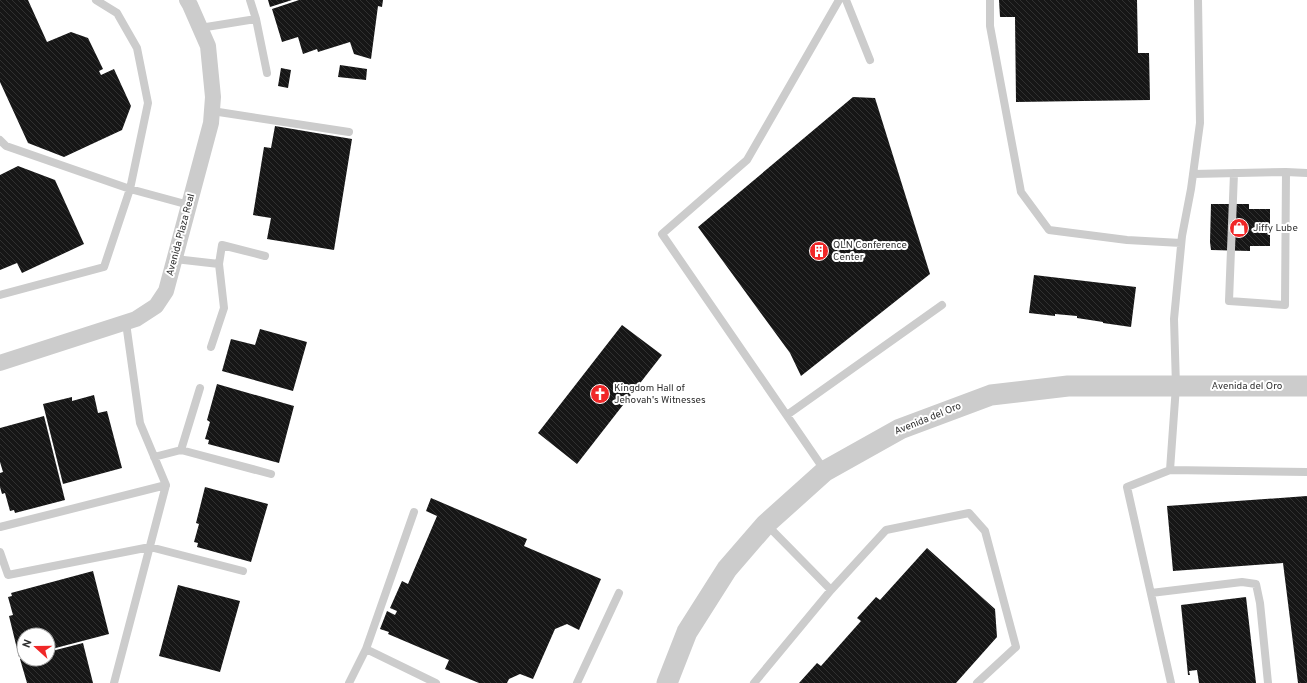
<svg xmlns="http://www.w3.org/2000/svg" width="1307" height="683" viewBox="0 0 1307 683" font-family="Overpass,sans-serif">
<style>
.building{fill:url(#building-back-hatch)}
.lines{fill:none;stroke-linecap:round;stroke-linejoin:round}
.service{stroke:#ccc;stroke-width:8}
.minor{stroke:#ccc;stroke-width:16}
.tertiary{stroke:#ccc;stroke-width:21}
.labels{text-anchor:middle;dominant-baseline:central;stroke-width:4;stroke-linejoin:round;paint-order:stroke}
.poi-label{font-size:10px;fill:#2f2f2f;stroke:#fff;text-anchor:start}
.street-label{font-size:10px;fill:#2f2f2f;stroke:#fff}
</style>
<defs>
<pattern id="building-back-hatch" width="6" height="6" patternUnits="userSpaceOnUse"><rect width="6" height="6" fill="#161616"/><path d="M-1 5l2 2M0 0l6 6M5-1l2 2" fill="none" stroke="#303030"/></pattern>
</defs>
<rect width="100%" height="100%" fill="#fff"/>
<path class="building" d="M0,0h28l19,42 24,-10 17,6 15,31 -4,2 2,4 13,-6 17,37 -9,24 -58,27 -36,-14 -28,-61z
M268,0h24l-22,7z
M299,0h84l-1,7 -4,-1 -7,53 -17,-5 -4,-12 -32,10 -1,-3 -14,5 -5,-17 -16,5 -10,-33z
M999,0h138l1,53h11l1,47 -134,2 -1,-85h-15z
M340,65l27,4 -1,11 -28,-3z
M281,68l10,2 -3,18 -10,-2z
M853,97l22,1 55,176 -129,102 -11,-23 -92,-126z
M275,126l77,13 -18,111 -67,-11 4,-21 -18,-3 11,-68 7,1z
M18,166l37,14 29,64 -62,29 -5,-10 -17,7v-95z
M1211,204h38v5h21v37h-20v5l-39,-1 -1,-8z
M1034,275l102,12 -5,40 -28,-4v-1l-26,-4v-2l-22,-2v2l-26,-3z
M622,325l40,30 -85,109 -39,-31z
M260,329l47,13 -14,49 -71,-20 9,-32 24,6z
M217,384l77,22 -15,57 -71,-19 1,-4 -4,-1 5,-17 -3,-2z
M94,395l4,18 9,-2 15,57 -59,16 -20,-80 29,-7v4z
M44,416l21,84 -50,13 -1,-3 -4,1 -5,-18 -3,1 -2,-7v-14l3,-1 -3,-10v-34z
M205,487l63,17 -17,58 -54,-15 1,-4 -4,-1 5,-18 -3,-1z
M1307,496v187h-9l-15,-120 -110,8 -6,-65z
M431,498l96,41 -3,7 77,33 -22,51 -12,-6 -12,5 -22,50 -13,-5 -11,5 -2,4h-28l-34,-14 4,-9 -61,-26 1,-2 -9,-3 7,-18 8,4 2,-4 -7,-3 12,-27 6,3 29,-68 -11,-5z
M927,548l68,61 2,28 -41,46h-157l18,-20 4,3 40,-45 -4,-3 19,-21 4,3z
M93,571l16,63 -61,16v-15h-24v21l-5,1 -10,-41 4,-1 -5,-18 4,-1 -1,-3z
M178,585l62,16 -20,71 -61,-16z
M1246,597l10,86h-57l-2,-13 -8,1 1,4h-2l-7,-70z
M83,643l10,40h-66l-7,-24 4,-1 24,1v-7z"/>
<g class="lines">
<path class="service" d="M250,0l6,19
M846,0l24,60
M990,0v26l31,166 28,38 78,10 54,3
M200,28l56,-9 11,54
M212,111l137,21
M0,140l6,6 124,43 59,16
M1234,173l-5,128 56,4 1,-133
M1193,174l93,-2 21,1
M175,259l44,5 5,44 -13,39
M219,264l3,-19 43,11
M0,295l104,-28 26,-78 18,-86 -11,-55 -20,-35 -21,-13
M200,388l-19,62 90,24
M787,415l155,-110
M154,457l27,-7
M1170,470l6,-84 -2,-67 8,-83 9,-47 9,-66 -2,-123
M825,471l-163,-237 85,-74 92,-160
M766,524l65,66
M0,527l166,-42
M0,552l8,23 142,-28 93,24
M1151,593l91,-11 14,2 4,19 8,80
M366,649l48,-137
M114,683l52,-198 -26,-62 -14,-100
M349,683l17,-34 70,34
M577,683l42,-90
M754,683l77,-93 55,-60 83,-17 16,18 31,116 -39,36
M1171,683l-44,-196 43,-17 137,2"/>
<path class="minor" d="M0,363l136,-44 20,-13 10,-15 45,-168 2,-26 -5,-51 -18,-41 -3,-5"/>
<path class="tertiary" d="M667,683l20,-51 40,-63 39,-45 59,-53 75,-42 91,-34 77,-9h239"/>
</g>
<defs>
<g id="shop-disc" transform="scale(1)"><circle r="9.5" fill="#f02728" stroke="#fff"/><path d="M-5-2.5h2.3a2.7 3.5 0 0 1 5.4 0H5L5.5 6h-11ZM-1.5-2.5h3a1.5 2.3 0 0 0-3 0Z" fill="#fff"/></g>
<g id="building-disc" transform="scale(1)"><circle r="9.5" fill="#f02728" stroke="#fff"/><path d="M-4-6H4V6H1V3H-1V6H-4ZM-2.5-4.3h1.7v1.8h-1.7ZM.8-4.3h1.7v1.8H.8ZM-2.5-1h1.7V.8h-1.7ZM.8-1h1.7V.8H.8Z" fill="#fff"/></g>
<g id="church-disc" transform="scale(1)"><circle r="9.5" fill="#f02728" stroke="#fff"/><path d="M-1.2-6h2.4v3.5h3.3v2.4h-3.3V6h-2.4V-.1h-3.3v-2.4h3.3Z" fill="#fff"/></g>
</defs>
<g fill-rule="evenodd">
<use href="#shop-disc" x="1239" y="228"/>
<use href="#building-disc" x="819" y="251"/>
<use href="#church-disc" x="600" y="394"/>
</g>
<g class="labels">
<g class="poi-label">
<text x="1253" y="228">Jiffy Lube</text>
<text x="833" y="245">QLN Conference<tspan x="833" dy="12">Center</tspan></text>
<text x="614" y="388">Kingdom Hall of<tspan x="614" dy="12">Jehovah's Witnesses</tspan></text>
</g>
<g class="street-label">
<text transform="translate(181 235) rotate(-75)">Avenida Plaza Real</text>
<text x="1247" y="386">Avenida del Oro</text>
<text transform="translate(928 419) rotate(-22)">Avenida del Oro</text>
</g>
</g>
<g transform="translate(36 647) rotate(291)"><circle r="19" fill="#ffffff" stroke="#acacac"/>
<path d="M0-3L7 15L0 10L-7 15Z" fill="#f02728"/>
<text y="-6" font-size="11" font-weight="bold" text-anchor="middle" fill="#2f2f2f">N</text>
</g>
</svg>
